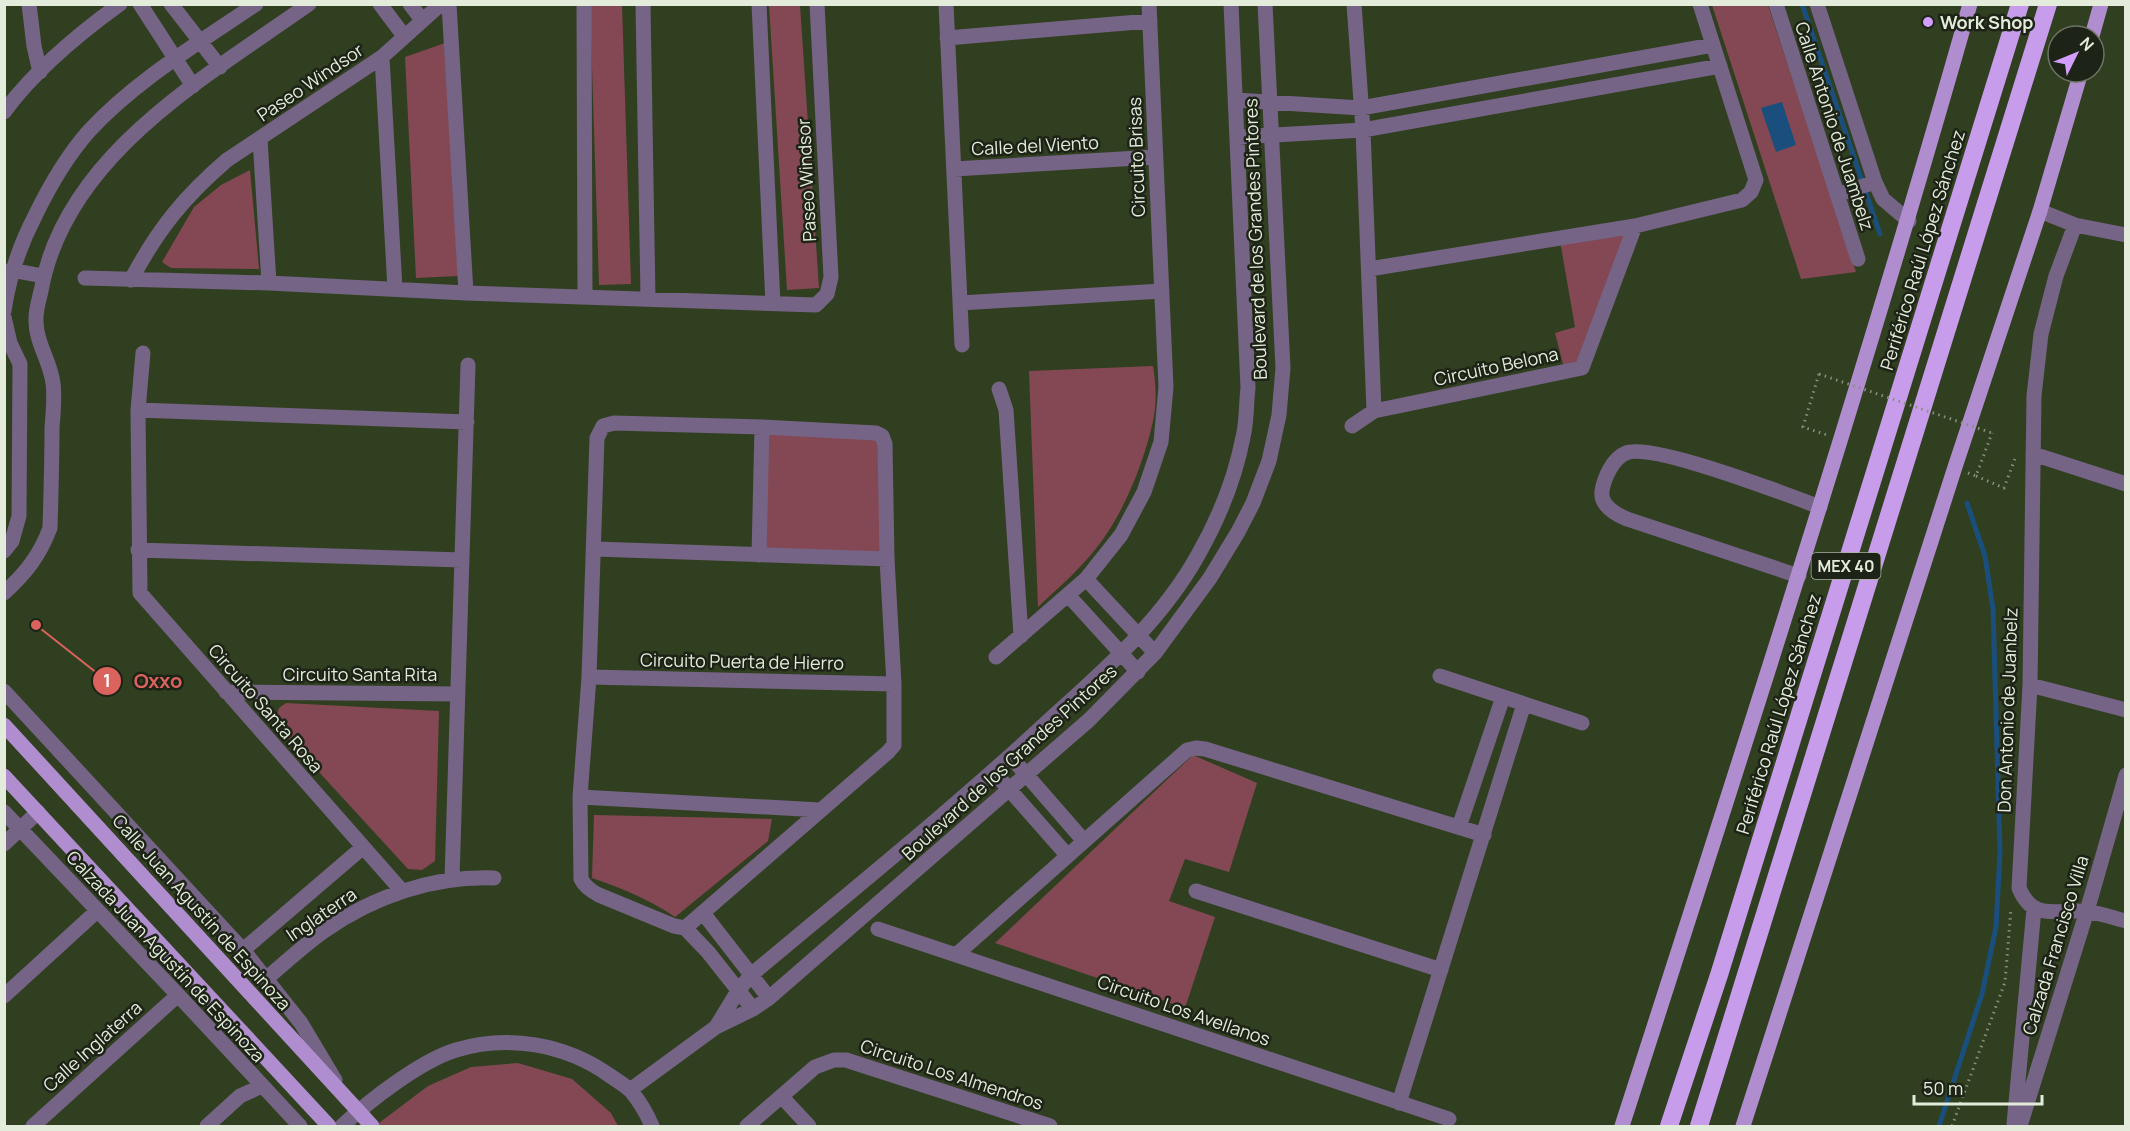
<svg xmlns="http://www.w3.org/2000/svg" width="2130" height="1131" viewBox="0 0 2130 1131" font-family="Manrope,sans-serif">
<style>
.green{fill:#834853}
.water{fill:#1a4f7d}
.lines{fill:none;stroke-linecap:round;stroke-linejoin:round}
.stream{stroke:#1a4f7d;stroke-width:5}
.path{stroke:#859179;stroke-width:3;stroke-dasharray:1.5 4.5;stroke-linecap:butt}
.minor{stroke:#756485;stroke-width:15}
.major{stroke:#b08dce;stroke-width:15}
.highway{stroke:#c79ceb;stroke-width:18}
.path-bridge{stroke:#859179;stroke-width:3;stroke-dasharray:1.5 4.5;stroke-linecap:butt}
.poi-dot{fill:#d29dfd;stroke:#1d2316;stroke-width:2}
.labels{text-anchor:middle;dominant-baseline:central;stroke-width:5;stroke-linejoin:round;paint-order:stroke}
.shield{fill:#1d2316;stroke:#a8b09f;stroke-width:1.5}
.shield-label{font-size:16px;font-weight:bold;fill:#e3ecda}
.poi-label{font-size:18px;font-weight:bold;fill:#e3ecda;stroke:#1d2316;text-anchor:start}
.street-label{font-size:18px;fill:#e3ecda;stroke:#1d2316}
.leader{fill:none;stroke:#da635d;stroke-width:2}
.callout-dot{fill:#da635d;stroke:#1d2316;stroke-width:2}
.mark-label{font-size:18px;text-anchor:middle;font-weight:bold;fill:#fff}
.callout-label{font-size:20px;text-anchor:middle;font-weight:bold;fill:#da635d;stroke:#1d2316;stroke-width:5;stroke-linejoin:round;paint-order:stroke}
</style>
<rect width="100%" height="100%" fill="#313f21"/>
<path class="green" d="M590,5h32l9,279 -32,1z
M769,5h31l19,283 -32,2z
M1712,5h56l88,267 -55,7z
M445,43l13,233 -42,2 -11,-221z
M250,170l9,99 -88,-1 -9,-6 32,-55 27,-22z
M1630,230l-50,135 -16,3 -9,-35 20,-6 -15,-86z
M1153,366c3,18 4,37 0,55 -9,42 -31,97 -59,130 -17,21 -37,38 -56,56l-9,-236z
M765,429l116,10 1,116 -117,-4z
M286,703l153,8 -4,150 -13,9 -14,-1 -134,-146 5,-15z
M1193,755l64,28 -28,89 -44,-13 -16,42 46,16 -30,91 -190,-65z
M594,815l178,4 -4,22 -93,76c-26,-18 -54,-29 -83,-39z
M518,1063l54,16 39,34 7,13h-243l53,-40 43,-19z"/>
<path class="water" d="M1782,102l14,43 -20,7 -15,-44z"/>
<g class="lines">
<path class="stream" d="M1802,4l78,230
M1939,1126l43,-132 14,-67 4,-75 -7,-243 -8,-53 -18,-53"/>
<path class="path" d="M1819,374l-16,53 24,8
M1968,473l8,3 16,-43
M1976,476l28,12 12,-32
M1952,1126l53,-144 6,-74"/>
<path class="minor" d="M29,4l5,42 6,26
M140,4l53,82
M171,4l49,63
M380,4l24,32
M410,4l12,16
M449,4l17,289
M584,4l1,293
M643,4l5,295
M759,4l14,300
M946,4l16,341
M1354,4l9,126 11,281
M1776,4l82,255
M1817,4l58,178 8,17 26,22
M947,38l203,-17
M382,57l13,232
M1236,100l125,8 352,-63
M4,112c31,-42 73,-77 116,-108
M1237,137l126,-7 357,-64
M260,139l9,144
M954,169l201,-12
M1837,195l38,-13
M2040,211l35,14 51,10
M2075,225l-19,51 -15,58 -7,62 -4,289 -11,203c15,36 40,19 69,24 13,1 25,6 38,9
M1369,269l266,-43 107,-26 9,-8 5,-12 -56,-176
M11,270l32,6
M85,278l184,5 197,10 350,12 11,-11 4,-17 -14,-273
M131,280c27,-51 53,-83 96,-120l155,-103 59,-53
M960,303l202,-12
M4,311c5,-35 15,-64 31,-95 15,-31 31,-59 54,-85 47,-51 110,-88 167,-127
M4,317l6,26 10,21 -1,152 -7,25 -8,10
M143,353l-5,57 2,183 262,298
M999,389l7,21 15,226
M138,410l329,12
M1352,426l22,-15 208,-43 53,-142
M2033,454l93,30
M595,549l292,10
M138,550l324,10
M759,555l3,-128
M1799,576l-172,-57c-12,-5 -27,-13 -25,-28 2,-13 11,-33 24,-38 25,-11 162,42 194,54
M1086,579l69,74
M4,593c22,-20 36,-38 46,-65 1,-33 2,-67 2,-100 1,-14 3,-31 1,-45 -3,-23 -18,-41 -17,-65 0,-9 3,-18 5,-27 24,-136 165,-214 268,-287
M1068,595l70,77
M996,657l90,-78 35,-44 23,-43 17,-50 5,-55 -17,-383
M1440,676l142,47
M589,677l305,7
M2030,685l96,25
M4,691l239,259 58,73 34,57
M226,692l232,2
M1010,756l74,85
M993,771l74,84
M580,797l240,13
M4,812l174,183 122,131
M1459,827l44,-130
M4,844l34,-32
M452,879l16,-514
M1196,891l245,79
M703,913l66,85
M685,928l203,-176 6,-7v-61l-7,-125 -2,-115 -3,-8 -6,-3 -114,-6 -148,-4 -11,3 -6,12 -8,239 -9,120 1,82c4,8 10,12 18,16l75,31 11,2 23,24 45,57
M878,929l571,190
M243,950l119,-102
M957,954l230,-204 9,-2 9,1 279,86
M267,978c19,-16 37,-33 57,-47 50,-35 109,-55 170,-53
M4,996l93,-85
M716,1027l22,-36 13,-16c99,-83 201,-165 296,-253 55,-50 114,-100 151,-167 21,-37 37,-76 45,-118 4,-15 3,-33 5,-49l-17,-384
M630,1090l86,-63 37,-18 16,-11 320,-278 66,-67 55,-75 28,-46 15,-29 16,-42 10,-46 4,-47 -18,-364
M782,1097l27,29
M1399,1103l125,-399
M2014,1124l20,-215
M33,1126l145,-131
M207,1126l33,-30 22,-10
M342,1126c27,-25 78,-65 114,-76 51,-16 109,-6 153,25 7,5 16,10 22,16 9,11 16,23 21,35
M747,1126l68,-59 19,-7h12l204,66
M2020,1126l67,-215 39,-136"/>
<path class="major" d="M2092,36l9,-32
M4,725l368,401
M4,776l325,350
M1622,1126c120,-372 241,-745 348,-1122
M1743,1126l212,-659 85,-256 41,-139"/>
<path class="highway" d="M1669,1126l50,-151 301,-971
M1699,1126l349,-1122"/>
<path class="path-bridge" d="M1819,374l173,59"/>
</g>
<circle class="poi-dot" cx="1928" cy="22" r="6"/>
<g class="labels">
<rect class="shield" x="1811.5" y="553" width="69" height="26" rx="4.5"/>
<g class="shield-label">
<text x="1846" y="566">MEX 40</text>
</g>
<g class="poi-label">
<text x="1940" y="22">Work Shop</text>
</g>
<g class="street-label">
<text transform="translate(310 82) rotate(-34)">Paseo Windsor</text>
<text transform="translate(1835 126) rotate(72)">Calle Antonio de Juambelz</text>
<text transform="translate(1035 145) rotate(-3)">Calle del Viento</text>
<text transform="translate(1136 157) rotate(-92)">Circuito Brisas</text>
<text transform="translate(806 180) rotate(-93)">Paseo Windsor</text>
<text transform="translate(1255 239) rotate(-92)">Boulevard de los Grandes Pintores</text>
<text transform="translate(1922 250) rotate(-73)">Periférico Raúl López Sánchez</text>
<text transform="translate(1496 366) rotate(-12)">Circuito Belona</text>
<text transform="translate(742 661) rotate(1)">Circuito Puerta de Hierro</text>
<text x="360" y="674">Circuito Santa Rita</text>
<text transform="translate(266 708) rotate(49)">Circuito Santa Rosa</text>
<text transform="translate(2007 710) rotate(-88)">Don Antonio de Juanbelz</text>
<text transform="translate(1778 714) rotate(-73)">Periférico Raúl López Sánchez</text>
<text transform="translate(1009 762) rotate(-42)">Boulevard de los Grandes Pintores</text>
<text transform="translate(202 912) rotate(48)">Calle Juan Agustín de Espinoza</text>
<text transform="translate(321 914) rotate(-34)">Inglaterra</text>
<text transform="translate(2055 945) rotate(-73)">Calzada Francisco Villa</text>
<text transform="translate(166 956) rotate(47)">Calzada Juan Agustín de Espinoza</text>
<text transform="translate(1184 1010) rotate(19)">Circuito Los Avellanos</text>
<text transform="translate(92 1046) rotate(-42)">Calle Inglaterra</text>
<text transform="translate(952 1074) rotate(18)">Circuito Los Almendros</text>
</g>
</g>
<path class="leader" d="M36 625L107 681"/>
<g class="callout-dot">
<circle cx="36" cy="625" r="6"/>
<circle cx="107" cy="681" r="15"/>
</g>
<g class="mark-label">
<text x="107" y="687">1</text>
</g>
<g class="callout-label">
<text x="158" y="688">Oxxo</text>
</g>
<rect width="2130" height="1131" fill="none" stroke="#e3ecda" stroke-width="12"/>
<g transform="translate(2076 54) rotate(47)"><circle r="28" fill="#1d2316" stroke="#6c7364" stroke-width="1.5"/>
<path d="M0-4.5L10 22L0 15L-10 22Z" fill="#d29dfd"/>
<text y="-9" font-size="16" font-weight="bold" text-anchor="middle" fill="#e3ecda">N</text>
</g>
<path d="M1914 1095v9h128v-9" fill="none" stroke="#e3ecda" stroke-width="3"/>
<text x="1923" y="1095" font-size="18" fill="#e3ecda" stroke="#1d2316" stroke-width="4.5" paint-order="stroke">50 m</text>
</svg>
